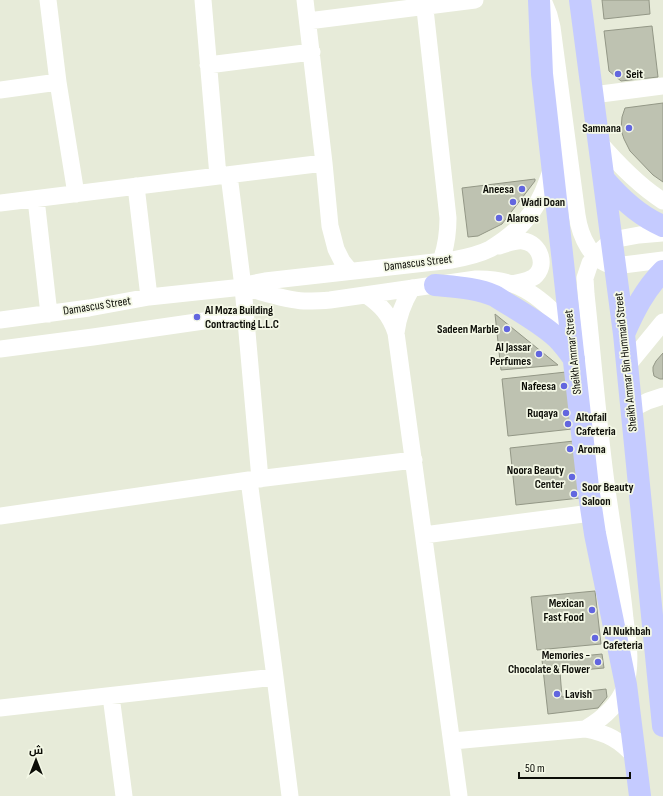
<svg xmlns="http://www.w3.org/2000/svg" width="663" height="796" viewBox="0 0 663 796" font-family="'Sofia Sans Condensed',Cairo,sans-serif">
<style>
.building{fill:#bec2b1;stroke:#939786}
.lines{fill:none;stroke-linecap:round;stroke-linejoin:round}
.minor{stroke:#fff;stroke-width:17}
.major{stroke:#c5cbff;stroke-width:22}
.poi-dot{fill:#6266df;stroke:#f4f8e6;stroke-width:1.5}
.labels{text-anchor:middle;dominant-baseline:central;stroke-width:3.5;stroke-linejoin:round;paint-order:stroke}
.poi-label{font-size:12px;font-weight:bold;fill:#0c0d07;stroke:#f4f8e6;text-anchor:start}
.street-label{font-size:12px;fill:#0c0d07;stroke:#f4f8e6}
</style>
<rect width="100%" height="100%" fill="#e7ebd9"/>
<path class="building" d="M602,0h47l1,14 -46,5z
M652,26l6,51 -37,4 -12,-10 -5,-40z
M663,103v79l-10,-7 -23,-24 -6,-12 -3,-9 1,-13 3,-9z
M535,179v2l-33,43 -24,12 -10,1 -6,-49z
M495,314l63,51 -57,5z
M663,353v26h-3l-6,-3 -1,-5v-4l3,-6z
M566,372l6,57 -64,7 -6,-57z
M574,441l6,57 -64,7 -6,-57z
M595,591l6,53 -64,6 -6,-53z
M602,654l2,14 -44,4 2,25 27,-2v-4l17,-2 1,8 -9,11 -50,6 -6,-54z"/>
<g class="lines">
<path class="minor" d="M48,0l10,82 18,112
M203,0l15,176
M305,0l19,163 6,63 6,23 6,12 8,10
M424,0l24,218c0,15 -2,29 -7,43
M543,0l6,15 3,12 25,188c3,21 14,47 38,51l48,-6
M308,21l167,-21
M208,65l104,-13
M0,90l58,-8
M593,95l70,-9
M599,142c19,22 39,43 64,59
M229,175l14,112 17,192
M136,186l13,111
M36,199l13,115
M0,203l324,-40
M499,246c7,-2 16,-6 24,-5 17,2 25,25 11,36 -6,4 -14,5 -21,7
M243,287c20,5 41,13 61,14 9,0 17,0 26,-1l146,-21c46,-1 63,19 95,49
M366,295c15,10 24,20 30,38l63,463
M0,320l89,-12 60,-11 94,-10 7,-3 15,-3 187,-21c11,-2 28,-6 38,-11 22,-13 42,-32 52,-55 4,-9 7,-18 10,-26
M396,333c2,-17 7,-30 16,-45
M0,349l93,-12 152,-22
M627,366l36,-44
M632,409l16,-8 15,-5
M249,480l26,197 15,119
M0,516l249,-36 165,-20
M424,535l167,-22
M111,696l13,100
M0,708l275,-31
M585,729c17,-10 34,-24 40,-43 7,-21 3,-45 0,-67 -4,-43 -12,-86 -18,-129 -9,-65 -14,-131 -21,-196l-1,-16 5,-15 10,-12 12,-11 27,-5 24,-2
M453,741l132,-12c22,4 35,11 50,28"/>
<path class="major" d="M539,0l3,74 46,413 7,47 31,151 14,111
M580,0l44,334 39,392
M604,179c17,20 35,37 59,47
M435,285c20,2 42,3 60,11 20,13 45,26 62,42 6,6 12,14 17,21
M624,334c10,-23 21,-45 39,-63"/>
</g>
<g class="poi-dot">
<circle cx="618" cy="74" r="4"/>
<circle cx="629" cy="128" r="4"/>
<circle cx="522" cy="189" r="4"/>
<circle cx="513" cy="202" r="4"/>
<circle cx="499" cy="218" r="4"/>
<circle cx="197" cy="317" r="4"/>
<circle cx="507" cy="329" r="4"/>
<circle cx="539" cy="354" r="4"/>
<circle cx="564" cy="386" r="4"/>
<circle cx="566" cy="413" r="4"/>
<circle cx="568" cy="424" r="4"/>
<circle cx="570" cy="449" r="4"/>
<circle cx="572" cy="477" r="4"/>
<circle cx="574" cy="494" r="4"/>
<circle cx="592" cy="610" r="4"/>
<circle cx="595" cy="638" r="4"/>
<circle cx="598" cy="662" r="4"/>
<circle cx="557" cy="694" r="4"/>
</g>
<g class="labels">
<g class="poi-label">
<text x="626" y="74">Seit</text>
<text x="621" y="128" text-anchor="end">Samnana</text>
<text x="514" y="189" text-anchor="end">Aneesa</text>
<text x="521" y="202">Wadi Doan</text>
<text x="507" y="218">Alaroos</text>
<text x="205" y="310">Al Moza Building<tspan x="205" dy="14">Contracting L.L.C</tspan></text>
<text x="499" y="329" text-anchor="end">Sadeen Marble</text>
<text x="531" y="347" text-anchor="end">Al Jassar<tspan x="531" dy="14">Perfumes</tspan></text>
<text x="556" y="386" text-anchor="end">Nafeesa</text>
<text x="558" y="413" text-anchor="end">Ruqaya</text>
<text x="576" y="417">Altofail<tspan x="576" dy="14">Cafeteria</tspan></text>
<text x="578" y="449">Aroma</text>
<text x="564" y="470" text-anchor="end">Noora Beauty<tspan x="564" dy="14">Center</tspan></text>
<text x="582" y="487">Soor Beauty<tspan x="582" dy="14">Saloon</tspan></text>
<text x="584" y="603" text-anchor="end">Mexican<tspan x="584" dy="14">Fast Food</tspan></text>
<text x="603" y="631">Al Nukhbah<tspan x="603" dy="14">Cafeteria</tspan></text>
<text x="590" y="655" text-anchor="end">Memories -<tspan x="590" dy="14">Chocolate &amp; Flower</tspan></text>
<text x="565" y="694">Lavish</text>
</g>
<g class="street-label">
<text transform="translate(418 263) rotate(-7)">Damascus Street</text>
<text transform="translate(97 306) rotate(-9)">Damascus Street</text>
<text transform="translate(573 352) rotate(-96)">Sheikh Ammar Street</text>
<text transform="translate(626 362) rotate(-96)">Sheikh Ammar Bin Hummaid Street</text>
</g>
</g>
<g transform="translate(36 760)" stroke="#f4f8e6" stroke-width="3" paint-order="stroke">
<path d="M0-3L7 15L0 10L-7 15Z" fill="#0c0d07"/>
<text y="-6" font-size="11" font-weight="bold" text-anchor="middle" fill="#0c0d07">ش</text>
</g>
<path d="M519 772v6h111v-6" fill="none" stroke="#0c0d07" stroke-width="2"/>
<text x="525" y="772" font-size="12" fill="#0c0d07" stroke="#f4f8e6" stroke-width="3" paint-order="stroke">50 m</text>
</svg>
